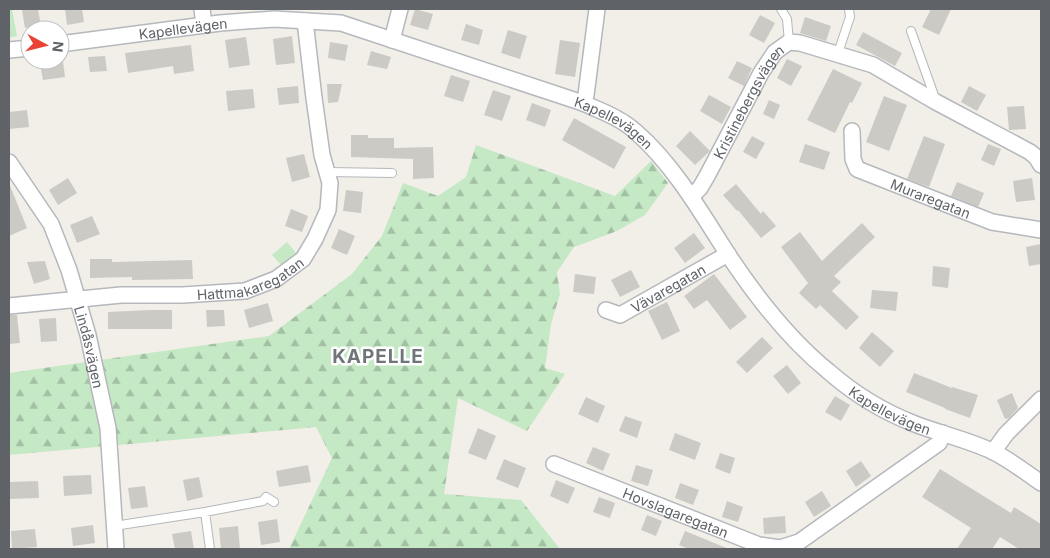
<svg xmlns="http://www.w3.org/2000/svg" width="1050" height="558" viewBox="0 0 1050 558" font-family="Inter,sans-serif">
<style>
.green{fill:#c5e8c5}
.forest{fill:url(#forest-firs)}
.building{fill:#cccac5}
.lines{fill:none;stroke-linecap:round;stroke-linejoin:round}
.service-casing{stroke:#b5b8bc;stroke-width:10}
.minor-casing{stroke:#b5b8bc;stroke-width:18}
.service{stroke:#fff;stroke-width:8}
.minor{stroke:#fff;stroke-width:15}
.labels{text-anchor:middle;dominant-baseline:central;stroke-width:5;stroke-linejoin:round;paint-order:stroke}
.street-label{font-size:14px;fill:#5f6368;stroke:#fff}
.district-label{font-size:19px;font-weight:bold;letter-spacing:1px;fill:#70757a;stroke:#fff}
</style>
<defs>
<pattern id="forest-firs" width="22" height="20" patternUnits="userSpaceOnUse" patternTransform="scale(1.25)"><rect width="22" height="20" fill="#c5e8c5"/><path d="M5 1l3.5 6h-7zM16 11l3.5 6h-7z" fill="#a3c0a4"/></pattern>
</defs>
<rect width="100%" height="100%" fill="#f1efe8"/>
<path class="green" d="M287,242l9,11 -14,13 -10,-11z"/>
<path class="forest" d="M9,9h3l5,27 -8,2z
M476,145l139,51 36,-35 17,22 -23,32 -28,16 -43,16 -17,25 3,22 -9,30 -6,44 20,6 -38,57 -69,-33 -14,96 77,6 39,49h-271l43,-91 -16,-31 -307,28v-82l260,-37 83,-62 30,-38 21,-53 35,13 28,-19z"/>
<path class="building" d="M38,9l3,17 -16,2 -3,-18z
M65,9h17l2,13 -17,3z
M415,9l18,5 -5,16 -18,-5z
M931,9h20l-12,26 -17,-8z
M760,15l15,8 -11,20 -15,-8z
M805,17l26,9 -5,15 -26,-8z
M466,24l17,6 -4,15 -18,-5z
M508,30l19,6 -7,23 -19,-6z
M863,32l39,21 -7,13 -39,-21z
M292,36l3,27 -19,2 -3,-26z
M246,37l4,28 -21,3 -4,-28z
M560,40l20,3 -5,34 -20,-3z
M330,42l18,3 -3,16 -17,-3z
M191,45l3,26 -20,3 -1,-8 -45,7 -3,-20z
M371,51l20,6 -4,12 -20,-4z
M105,56l2,15 -17,1 -2,-15z
M787,59l15,7 -11,20 -14,-8z
M63,61l2,16 -22,3 -3,-16z
M737,61l15,7 -8,18 -16,-8z
M833,69l29,14 -10,20 -2,-1 -15,31 -28,-13z
M451,75l19,6 -7,21 -19,-6z
M327,84h15l-4,18 -10,1z
M298,86l1,17 -20,2 -2,-17z
M969,86l17,9 -9,16 -16,-9z
M253,89l2,19 -27,3 -2,-20z
M493,90l18,6 -9,25 -18,-6z
M709,95l22,12 -9,17 -22,-13z
M884,96l23,9 -18,46 -23,-9z
M769,100l11,5 -6,14 -11,-5z
M532,103l19,7 -6,17 -19,-7z
M1024,106l2,23 -17,1 -2,-23z
M27,110l2,17 -20,2v-17z
M574,118l52,29 -12,22 -52,-29z
M690,131l20,20 -15,14 -19,-19z
M351,135h17v3h26v10l39,-1 1,31 -21,1v-20l-62,-2z
M752,136l13,7 -9,16 -13,-7z
M924,136l21,8 -16,43 -22,-8z
M805,144l25,8 -6,18 -25,-8z
M988,144l13,5 -7,17 -13,-6z
M304,154l6,23 -18,5 -6,-24z
M68,178l9,15 -19,12 -9,-15z
M1032,178l3,22 -19,2 -3,-21z
M957,182l27,11 -6,14 -27,-11z
M9,183l18,45 -18,8z
M736,184l25,30 2,-3 13,15 -15,12 -23,-28 -1,1 -14,-16z
M346,190l17,2 -2,21 -18,-2z
M291,209l17,7 -6,16 -17,-6z
M92,216l8,18 -23,9 -7,-18z
M862,223l13,14 -41,39 7,6 -9,9 27,26 -13,13 -26,-25 -4,4 -17,-16 9,-10 -27,-36 19,-15 22,29z
M339,229l16,7 -8,19 -16,-7z
M694,233l11,15 -20,15 -11,-15z
M1041,244v20l-12,2 -3,-19z
M90,259h22v3l80,-2 1,19 -61,1v-3l-42,1z
M45,261l5,18 -16,5 -7,-22z
M933,266l17,2 -2,20 -16,-2z
M631,270l9,17 -20,10 -9,-17z
M575,274l21,3 -2,17 -21,-2z
M714,274l33,43 -17,13 -23,-30 -13,9 -10,-13z
M872,290l26,2 -2,19 -26,-3z
M667,302l13,29 -18,9 -14,-29z
M268,303l5,18 -24,7 -5,-18z
M149,310h23v19h-64v-17z
M206,310h18l1,16 -18,1z
M9,315h8l3,28 -11,1z
M56,318l1,23 -16,1 -2,-23z
M872,332l22,19 -14,16 -21,-19z
M762,337l11,11 -26,25 -11,-11z
M787,365l14,18 -13,11 -15,-18z
M914,373l38,15v-1l26,8 -8,23 -25,-9v-1l-39,-16z
M1012,393l6,15 -9,10 -4,1 -8,-19z
M835,396l15,9 -9,16 -16,-9z
M586,397l19,9 -7,17 -20,-9z
M625,416l17,6 -5,16 -18,-7z
M478,428l18,8 -10,24 -18,-7z
M675,433l26,10 -6,17 -26,-10z
M593,447l17,7 -7,17 -17,-8z
M720,453l15,5 -5,16 -15,-6z
M504,459l22,9 -8,20 -22,-9z
M861,461l10,15 -15,11 -10,-16z
M308,465l3,17 -32,5 -3,-16z
M636,465l17,5 -5,16 -17,-5z
M940,469l71,44 3,-6 27,17v25h-22l-19,-12 -8,12h-35l14,-21 -49,-31z
M91,475l1,19 -28,2 -1,-20z
M199,477l4,20 -16,4 -4,-21z
M556,480l19,8 -7,16 -18,-8z
M38,481l1,17 -29,1 -1,-17z
M680,483l19,7 -6,15 -18,-7z
M145,486l3,21 -17,2 -3,-21z
M822,491l9,15 -17,11 -9,-15z
M599,497l16,6 -5,15 -17,-6z
M727,501l16,6 -5,15 -16,-5z
M647,515l15,6 -6,15 -15,-6z
M785,516l1,17 -22,1 -1,-16z
M277,519l3,23 -19,3 -3,-23z
M93,525l2,18 -22,3 -2,-18z
M238,526l2,23h-19l-2,-21z
M35,529l2,18 -25,2 -1,-18z
M191,531l3,18h-19l-3,-15z
M685,531l44,18h-40l-10,-4z"/>
<g class="lines">
<g class="service-casing">
<path id="service" d="M781,9l6,10 2,23
M911,31l25,70
M838,53l12,-36 -1,-8
M327,172l65,1
M205,512l5,37
M114,526l91,-14 58,-11 3,-4 8,5"/>
</g>
<g class="minor-casing">
<g id="minor">
<path d="M202,9l2,16"/>
<path d="M392,40l8,-31"/>
<path id="s1" d="M60,44l160,-21 54,-4 67,4 242,80c18,8 38,15 53,29 37,32 65,80 91,121 27,41 63,87 101,118 25,22 56,41 87,53 26,10 54,16 79,28 17,9 32,20 47,31"/>
<path d="M9,50l21,-2"/>
<path d="M583,103l3,-8 11,-86"/>
<path id="s2" d="M852,131l1,28 4,10 135,53 49,8"/>
<path id="s3" d="M9,162l42,62 18,46 19,65 20,93 8,121"/>
<path id="s4" d="M691,197l9,-9 7,-12 54,-103 14,-21 14,-10 11,1 73,22 63,37 94,50 6,5 5,8"/>
<path id="s5" d="M9,306l112,-11h62l62,-4 31,-12 27,-20 12,-20 13,-29 2,-27 -8,-28 -8,-57 -9,-77"/>
<path id="s6" d="M606,310l14,5 108,-61"/>
<path d="M993,452l13,-18 35,-35"/>
<path id="s7" d="M554,464l205,81 21,3 19,-6 140,-99 4,-10"/>
</g>
</g>
<use href="#service" class="service"/>
<use href="#minor" class="minor"/>
</g>
<g class="labels">
<g class="street-label">
<text stroke="none"><textPath href="#s1" startOffset="124">Kapellevägen</textPath></text>
<text stroke="none"><textPath href="#s4" startOffset="112">Kristinebergsvägen</textPath></text>
<text stroke="none"><textPath href="#s1" startOffset="574">Kapellevägen</textPath></text>
<text stroke="none"><textPath href="#s2" startOffset="118">Muraregatan</textPath></text>
<text stroke="none"><textPath href="#s5" startOffset="245">Hattmakaregatan</textPath></text>
<text stroke="none"><textPath href="#s6" startOffset="70">Vävaregatan</textPath></text>
<text stroke="none"><textPath href="#s3" startOffset="204">Lindåsvägen</textPath></text>
<text stroke="none"><textPath href="#s1" startOffset="980">Kapellevägen</textPath></text>
<text stroke="none"><textPath href="#s7" startOffset="131">Hovslagaregatan</textPath></text>
</g>
<g class="district-label">
<text x="378" y="356">KAPELLE</text>
</g>
</g>
<rect width="1050" height="558" fill="none" stroke="#5f6368" stroke-width="20"/>
<g transform="translate(45 45) rotate(97)"><circle r="24" fill="#ffffff" stroke="#bfc1c3"/>
<path d="M0-4L9 19L0 12L-9 19Z" fill="#ea4335"/>
<text y="-8" font-size="14" font-weight="bold" text-anchor="middle" fill="#5f6368">N</text>
</g>
</svg>
